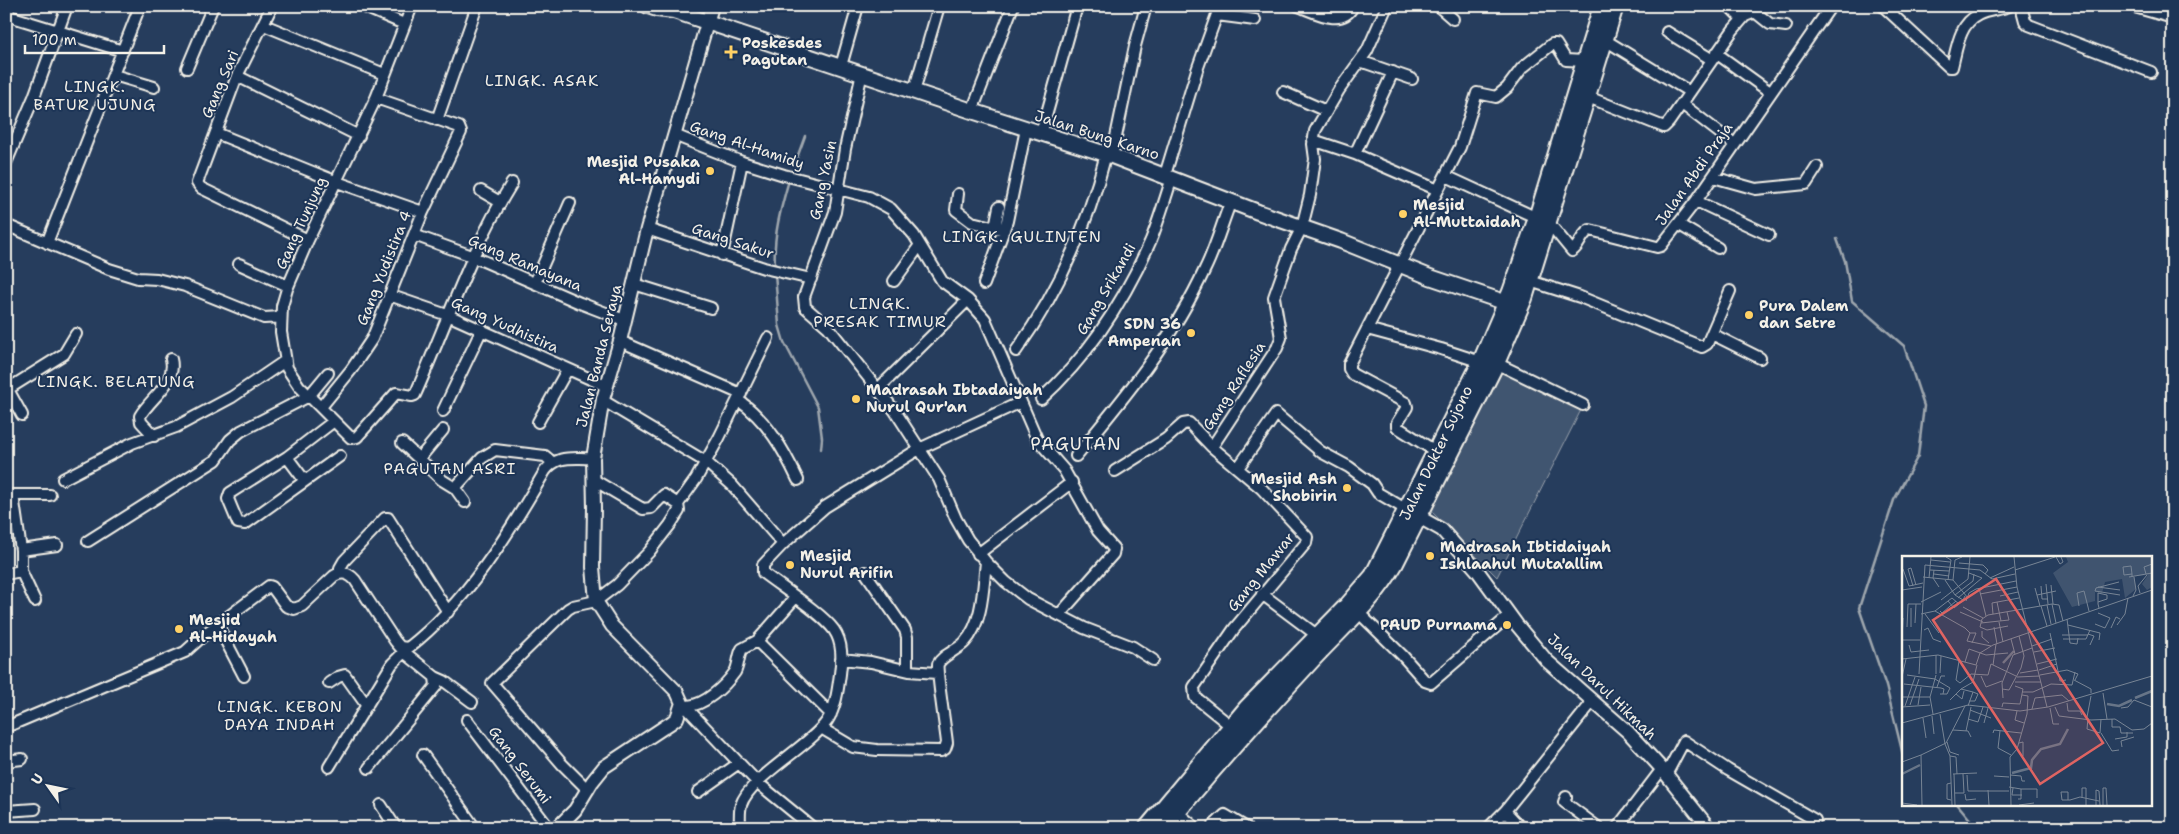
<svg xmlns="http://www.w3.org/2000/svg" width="2179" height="834" viewBox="0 0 2179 834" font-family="'Shantell Sans',sans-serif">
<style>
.green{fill:#40546f;stroke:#9aa2ac}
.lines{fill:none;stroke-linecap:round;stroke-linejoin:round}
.stream{stroke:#9fa7ae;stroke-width:2.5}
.minor-casing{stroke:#f4f1e8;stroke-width:14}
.tertiary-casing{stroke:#f4f1e8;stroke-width:16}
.secondary-casing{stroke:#f4f1e8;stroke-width:18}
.trunk-casing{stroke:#f4f1e8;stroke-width:20}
.minor{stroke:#1d3557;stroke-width:10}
.tertiary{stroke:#1d3557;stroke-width:12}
.secondary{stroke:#1d3557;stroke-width:14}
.trunk{stroke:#1d3557;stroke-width:16}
.poi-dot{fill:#ffd166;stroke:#1d3557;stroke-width:2}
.labels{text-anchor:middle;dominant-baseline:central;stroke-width:4;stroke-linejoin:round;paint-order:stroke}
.poi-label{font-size:15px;font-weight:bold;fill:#f4f1e8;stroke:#1d3557;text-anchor:start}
.street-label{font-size:15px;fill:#f4f1e8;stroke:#1d3557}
.neighbourhood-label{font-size:16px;letter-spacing:1px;fill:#f4f1e8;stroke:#1d3557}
.quarter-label{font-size:18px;letter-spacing:1px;fill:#f4f1e8;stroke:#1d3557}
.inset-river{fill:none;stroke:#677588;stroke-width:2.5}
.inset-road{fill:none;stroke:#788595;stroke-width:1}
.view{fill:#df6462;fill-opacity:0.15;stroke:#df6462;stroke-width:2.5}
.inset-edge{fill:none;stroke:#f4f1e8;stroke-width:2.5}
</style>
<rect width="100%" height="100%" fill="#263d5d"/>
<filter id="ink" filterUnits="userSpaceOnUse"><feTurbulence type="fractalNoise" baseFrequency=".02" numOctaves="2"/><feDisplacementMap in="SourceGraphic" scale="10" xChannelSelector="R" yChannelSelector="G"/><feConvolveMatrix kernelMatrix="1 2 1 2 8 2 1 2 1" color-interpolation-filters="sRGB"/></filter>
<g filter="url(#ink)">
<path class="green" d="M1501,368l81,40 -85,169 -66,-66z"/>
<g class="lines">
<path class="stream" d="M794,166l11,-30
M1837,239l8,22 7,40 52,45 20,60 -6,50 -24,44 -35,108 27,78 17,69
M775,265c-2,-30 6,-57 14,-85
M775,273l4,52 5,17 34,65 4,31 -1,11
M1958,805l15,18v5"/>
<g class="minor-casing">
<path id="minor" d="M272,6l-35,70 -40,107 4,5 107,52
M362,6l42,18
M412,6l-36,92 -68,142 -21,49 -5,17 -1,26 6,36 12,18 52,52 6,-1 39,-44 16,3 3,-1c32,-72 56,-146 97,-212
M1298,6c17,6 44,22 55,0
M1438,6l15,13
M1729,6l13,13
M1883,6l66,61h3c5,-19 7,-43 26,-52 9,-5 21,-5 31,-9
M2021,6l4,15 4,4 122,47
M2131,6l42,12
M6,15l117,36
M1217,15l38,5
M264,25l120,49
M1667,32l44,27
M1605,40l85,52
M1716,53l54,39
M1360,61l52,18
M841,66l17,-60
M187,68l26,-62
M862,73l-17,76 -10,63 -31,85 1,10 23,20 67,84 44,68 17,40 12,21 18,22 20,20 22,17 56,29 49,19 20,13
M114,75l40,12
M237,76l122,60
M914,91l25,-85
M1283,92l43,19
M1588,97l76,30 5,-5 64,-92 12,-14 10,-4 15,12 16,2
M1682,104l52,40
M972,111l41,-105
M437,120l40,-114
M216,133l121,49 86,30
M1041,134l36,-128
M674,135l68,27 42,13 85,22 22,12 23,26 28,46 26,19 17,19 52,120 27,31 34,61 16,18 -1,5 -54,61
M1313,140l42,14 83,36
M1355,154l38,-82
M1112,156l23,-110 11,-40
M6,163l28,-66 33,-91
M1165,175l32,-105 23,-64
M1446,176l91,42
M1713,177l43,12 50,-5 11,-17
M481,191l19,11
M958,194l-2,16 16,12 32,8
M1696,201l73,34
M1549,223l23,28c8,-5 9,-17 18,-21l67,17 4,-1 35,-45 135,-195
M1678,224l40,24
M6,225l103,44 29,9 19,1 28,7 79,32 17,-1
M995,227l4,-20
M647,229l117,39 47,11
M414,235l58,21 108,47 44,17
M47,243l93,-237
M722,255l20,-93
M239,264l49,22
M894,281l26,-36
M1530,281l50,16 122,50 5,-3 23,-53
M535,283l35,-80
M634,284l77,24
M984,284l23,-63 19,-92
M389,295l61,21 156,70
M1367,329l74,20 40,13
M1712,334l48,24
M620,341l121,53
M1016,351c43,-60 72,-126 90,-197
M1496,363l87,42
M6,386l16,29
M8,389l56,-35 12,-20
M878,389l90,-89
M1041,399c48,-43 84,-100 110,-159 8,-20 14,-41 21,-62
M602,400l104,62 26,23 51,59
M738,400c29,20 46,50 60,80
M321,407l30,-37 21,-31 51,-127 38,-80 -2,-5 -83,-29
M443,411l39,-82
M538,422l29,-52
M154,436l-13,-14 -1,-6c11,-19 37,-33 31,-57
M402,443l40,37 13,8 27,-30 13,-8 50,6 7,6
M1212,447l65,-99 4,-10 -7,-41 17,-48 11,-22 8,-32 5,-36 -2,-15 2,-13 24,-41 28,-39 20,-45
M1435,451l-38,-24v-4l10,-16 -1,-4 -54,-29 -3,-5v-5l111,-217 17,-54 19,4 11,-9 15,-20 30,-24h4l10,16 18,1
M1076,456c49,-59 97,-117 129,-187 11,-22 17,-46 26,-68
M287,457l18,24 -60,43 -7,-1 -10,-24 2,-6 57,-36 47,-36
M419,459l24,-29
M1238,468l38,-54 45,38 28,15 23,17 6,9 29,17
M1115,471l51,-32 17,-15 6,-1 23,24 50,42 45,48 -1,6 -72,86 -40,58 1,10 36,29
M63,479l69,-36 44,-16 56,-30 53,-36
M594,480l49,29 8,-1 13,-13 14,9
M305,481l35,-25
M455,488l10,14
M6,495h7l8,55v21l-15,3
M13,495h37
M88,541l128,-81 14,-20 11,-9 68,-35 19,-23
M21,550l36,-5
M978,554l94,-72
M21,571l14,30
M865,572l40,58 2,7v33
M340,573v-5l4,-7 41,-43h3l60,94
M1262,594l56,42
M1359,613l43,42 23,26 6,2 79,-68
M218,626l26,50
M757,641l74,73
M841,659l30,3 38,9 28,2
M435,677l9,4 28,21
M329,683l9,-6 7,-2 22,31
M682,703l76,80 55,45
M687,706c17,0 38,-20 48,-34 4,-7 3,-16 7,-23l15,-8 38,-43
M467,720l82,108
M6,727l179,-75 20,-18 64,-48 3,1 14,19 8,3 8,-3 32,-30c8,-5 15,-3 21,4l40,61 5,6 8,1c59,-46 100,-113 137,-177 13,-17 27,-12 48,-13
M821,728l32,19 24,3 64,1 4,-2 2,-6c-1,-12 -11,-73 -9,-79 4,-9 20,-14 27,-22 18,-20 18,-54 21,-80
M423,755l52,73
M6,761l16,-2
M329,767l63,-103 12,-12
M369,768l67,-82 -1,-9 -31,-25 -1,-4
M1666,775l18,-34 44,29 87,50
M588,790l-26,-26 -70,-81 76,-74 5,-3 23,-5 21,-16 32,-33 21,-27 9,-14 -1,-7 18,-25 23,-41 49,-100
M698,792l41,-29
M1566,797l-2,5 35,26
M381,805l15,23
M6,811l29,-2
M1505,811l16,17
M1177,812l19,16
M740,828c0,-8 -1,-16 1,-23 9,-28 68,-58 86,-84 9,-14 11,-32 13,-47 2,-15 3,-31 -6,-44 -12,-17 -53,-43 -71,-57v-8l20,-21 42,-37 94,-58 102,-47
M1211,828l14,-13 22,13
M1488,828l17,-17 88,-110
M1617,828l45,-59"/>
</g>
<g class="tertiary-casing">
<path id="tertiary" d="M1412,513l30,17 35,40 40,55 30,36 81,71 34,37 47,59
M557,828l18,-18 17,-28 12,-15 68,-45 5,-4 5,-15 -5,-11 -65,-66 -16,-25 -3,-34 1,-59 -1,-50 10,-59 17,-58 27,-112 65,-223"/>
</g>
<g class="secondary-casing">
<path id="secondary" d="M648,6l9,3 17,2
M667,6l7,5 298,100 140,45 146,56 83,29 89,36 77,26"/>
</g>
<g class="trunk-casing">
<path id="trunk" d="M1147,828l100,-120 101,-103 25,-29 108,-214 30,-70 26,-74 65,-212
M1164,828c46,-57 95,-111 144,-164 31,-34 64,-61 87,-101l101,-200 28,-65 91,-292"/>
</g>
<use href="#minor" class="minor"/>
<use href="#tertiary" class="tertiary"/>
<use href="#secondary" class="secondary"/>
<use href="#trunk" class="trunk"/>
</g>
</g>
<g class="poi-dot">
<path d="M728.5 44.5h5v5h5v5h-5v5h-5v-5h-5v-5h5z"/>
<circle cx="710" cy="171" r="5"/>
<circle cx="1403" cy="214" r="5"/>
<circle cx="1749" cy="315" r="5"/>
<circle cx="1191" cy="333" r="5"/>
<circle cx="856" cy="399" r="5"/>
<circle cx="1347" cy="488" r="5"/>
<circle cx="1430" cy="556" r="5"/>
<circle cx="790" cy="565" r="5"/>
<circle cx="1507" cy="625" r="5"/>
<circle cx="179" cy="629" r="5"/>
</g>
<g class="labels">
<g class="poi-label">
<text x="742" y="43">Poskesdes<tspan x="742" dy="17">Pagutan</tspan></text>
<text x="700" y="162" text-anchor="end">Mesjid Pusaka<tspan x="700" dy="17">Al-Hamydi</tspan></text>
<text x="1413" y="205">Mesjid<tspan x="1413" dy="17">Al-Muttaidah</tspan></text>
<text x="1759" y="306">Pura Dalem<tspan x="1759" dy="17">dan Setre</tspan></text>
<text x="1181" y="324" text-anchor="end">SDN 36<tspan x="1181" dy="17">Ampenan</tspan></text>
<text x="866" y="390">Madrasah Ibtadaiyah<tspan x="866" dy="17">Nurul Qur'an</tspan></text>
<text x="1337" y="479" text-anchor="end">Mesjid Ash<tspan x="1337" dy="17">Shobirin</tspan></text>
<text x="1440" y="547">Madrasah Ibtidaiyah<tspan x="1440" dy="17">Ishlaahul Muta'allim</tspan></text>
<text x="800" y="556">Mesjid<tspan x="800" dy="17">Nurul Arifin</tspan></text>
<text x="189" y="620">Mesjid<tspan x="189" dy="17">Al-Hidayah</tspan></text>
<text x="1497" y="625" text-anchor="end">PAUD Purnama</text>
</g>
<g class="street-label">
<text transform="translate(220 84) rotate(-67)">Gang Sari</text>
<text transform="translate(1097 135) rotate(18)">Jalan Bung Karno</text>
<text transform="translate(747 145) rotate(19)">Gang Al-Hamidy</text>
<text transform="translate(1694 174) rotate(-55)">Jalan Abdi Praja</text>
<text transform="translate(823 180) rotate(-78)">Gang Yasin</text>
<text transform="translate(301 223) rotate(-65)">Gang Tunjung</text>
<text transform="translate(733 241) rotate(18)">Gang Sakur</text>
<text transform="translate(525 263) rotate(23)">Gang Ramayana</text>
<text transform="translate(384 268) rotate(-68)">Gang Yudistira 4</text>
<text transform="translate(1106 289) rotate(-60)">Gang Srikandi</text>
<text transform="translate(505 325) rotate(24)">Gang Yudhistira</text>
<text transform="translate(599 356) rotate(-76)">Jalan Banda Seraya</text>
<text transform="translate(1234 386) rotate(-57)">Gang Raflesia</text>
<text transform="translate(1436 453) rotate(-64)">Jalan Dokter Sujono</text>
<text transform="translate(1261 572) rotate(-51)">Gang Mawar</text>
<text transform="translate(1602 687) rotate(44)">Jalan Darul Hikmah</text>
<text transform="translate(520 765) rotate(53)">Gang Serumi</text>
</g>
<g class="neighbourhood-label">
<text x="542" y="80">LINGK. ASAK</text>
<text x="95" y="86">LINGK.<tspan x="95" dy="18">BATUR UJUNG</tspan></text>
<text x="1022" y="236">LINGK. GULINTEN</text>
<text x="880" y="303">LINGK.<tspan x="880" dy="18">PRESAK TIMUR</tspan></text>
<text x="116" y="381">LINGK. BELATUNG</text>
<text x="450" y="468">PAGUTAN ASRI</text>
<text x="280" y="706">LINGK. KEBON<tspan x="280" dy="18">DAYA INDAH</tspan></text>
</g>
<g class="quarter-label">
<text x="1076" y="444">PAGUTAN</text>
</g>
</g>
<g transform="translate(1902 556)">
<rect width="250" height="250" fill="#263d5d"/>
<path d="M164,1h86v30l-5,3 -5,-6 6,-9 -14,1 2,13 -11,9 -3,-19 -17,3 -3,11 -7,-1v9l-23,6 -19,-34 15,-11z" fill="#40546f"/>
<path class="inset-river" d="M101,107l11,-12M233,142l17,-7M205,148l12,2 13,-6M110,217l19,-5 1,-8 9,-11 19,-5 8,-15M0,218l18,-9"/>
<path class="inset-road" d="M44,1l5,3 -3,20M60,1l-7,3 -2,20 15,18M112,1l3,30 30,120M154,1l4,7 3,-2 -2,-5M29,4l19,2M57,7l24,2 5,5 -3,4M1,13l6,17 14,-3M28,14l19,1M32,14l-1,8 6,9M113,14l40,-13M32,18l15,2M230,18l-1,-8 -8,1 1,8 8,-1v3M244,18l-2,-7 8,-3M21,21l30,3M227,21l23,-4M27,22l2,-21M88,22l24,-11M43,24l10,15 8,5 2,-4M217,26l-23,6 -1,3 25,4M144,28l2,20M149,29l2,19M11,30l-5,-17 3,-1 5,17M139,30l1,13h6M196,31l22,3M77,32l7,28M133,32l5,18M0,34l20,-3M238,37l-2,-7 9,-11M78,38l37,-7M53,39l18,-14 1,-7M135,39l19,-4M98,40l18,-4M231,40l3,-6 -2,-13M56,42l24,-20 -13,-5M39,44l27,-21 2,-22M64,45l3,-8 7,-4 40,-8M19,46l20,-10M95,46l4,19M196,46l9,-3v-4l-9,-2v11l1,4M150,48l4,19M145,49l4,19M139,50l6,20M177,50l-2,-13 7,-2 5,20M61,51l20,11M33,55l30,17 5,5 -3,8 24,5M38,55l2,2 14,-12M58,56l23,10M19,58l14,-3 13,-10 4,-3 7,6 -5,4 -6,-7M23,58l14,19M91,58l-1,-11 27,-5M165,63l3,24 7,1 1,-6M97,66l4,20M13,67l1,-19M79,67l28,-3 -2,-8M193,68l10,4 5,-10 -12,-5M166,69l32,8 -1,7M215,69l8,-11 3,-16M106,70l-21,4 -7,-3 2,-8 6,-4 64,-11 7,1 4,16M5,71l1,-23h13M9,71v-19M92,71l3,17M209,72l5,-11 4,2M22,74l4,-2 5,11 8,3M80,75v6l7,6M68,77h6l-4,10M148,77l8,38M186,78l6,2 -4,9M160,79h26M109,83l4,15M161,83h23l4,-9M0,84l1,-22M0,84h18M7,89l2,7 18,-2M130,90l20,-7M132,96l21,-4M0,103l36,-4 38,10 4,-12 13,-8 159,-55M57,105l-3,19 4,3 11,-9 17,1 3,-11 25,12M63,106l4,-13 17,6 22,-2M135,108l20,-5M91,109l3,-21M137,114l18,-6M156,115l2,10 6,-1M38,117l1,-17M118,117l18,-3M17,118l6,-109 55,5 12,9 23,-5M34,118v-19M5,119l28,4 15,9 -3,6h-7M138,119l27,-5 11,4 -3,6M79,120l5,11 16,-6M0,121l4,-18M115,121l23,-1M172,124l17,9v4M113,126h26M2,128l37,4 3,1 -1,5M35,131l4,-11h4M100,133l7,1 12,-22 3,-12 -5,-20M120,136h11l18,-8 21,1 3,-13M201,137l4,26M54,138l6,5 2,-8M0,141h28M101,142l-1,-15 11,-28 19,-7M48,144l11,-11M67,145h6l3,-7 -5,-2M165,147l1,8h12l2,4M8,149l9,-26M16,149l3,-18M3,150l10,-29M66,150l5,-14 -12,-3 12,-7 4,-17M0,151l28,-2M100,151l1,-4 17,1 3,-15 -8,-3M153,151l4,9 32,4 24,-1 17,11 12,-1 8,-6M148,152l3,16h6M219,152l7,-1 6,-7 18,7M130,153l3,-11 27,-3 7,6M68,154l21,8M115,155l-2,9 9,3M31,158l-3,-17 6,-22M38,158l5,30M30,160l2,18M185,161l4,-21M21,162l3,20M186,162l-1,11 13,4 1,-14M66,163l10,3 5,-15M210,163v8h8l1,6h12M0,167l66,-18 52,6 28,-4 104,-31M82,167l4,-15M51,174l15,1 3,6M64,175l5,-24M98,175l-2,17 13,7M91,177l1,-3 27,3M199,177l11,18 7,-1M213,183l12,-2v-5M45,186l3,10 9,3M117,187l4,-1v14M43,188l5,12 2,49M220,191l-1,-6 13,-4M48,200l6,1 1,17M0,206l19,-7M51,218l24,-1M52,218l1,31M65,219l1,16h41M108,219l11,1 1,5h3M92,220l15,1M49,227l-4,1v15l4,1M107,231l12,2v10h-3M111,232l-1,7h10M119,233h16v9M86,234l1,15M53,237h9l-1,-19M63,238l1,6 10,-1M180,242v-10h4v17M166,244v-8h-7l1,8h8l10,-3 19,4M0,247l15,2M20,249l-1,-50 25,-12 19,-37M109,249l-1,-48 7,-8 10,-35 1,-18 -6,-1M117,249l15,-2M194,249v-15l3,1 1,14M201,249v-17h3l1,17"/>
<path class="view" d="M94,23l107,164 -63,41 -107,-164z"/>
<rect width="250" height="250" class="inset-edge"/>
</g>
<rect width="2179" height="834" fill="none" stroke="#1d3557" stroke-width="25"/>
<rect x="12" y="12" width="2154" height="809" fill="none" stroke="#f4f1e8" stroke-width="2" filter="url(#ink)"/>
<g transform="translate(48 786) rotate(303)" stroke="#1d3557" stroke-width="4" paint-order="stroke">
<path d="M0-4L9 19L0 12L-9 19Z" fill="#f4f1e8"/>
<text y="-8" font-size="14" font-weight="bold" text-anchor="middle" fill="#f4f1e8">U</text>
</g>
<path d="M25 45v8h139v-8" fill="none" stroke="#f4f1e8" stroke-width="2.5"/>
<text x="32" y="45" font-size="15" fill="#f4f1e8" stroke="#1d3557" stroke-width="4" paint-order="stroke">100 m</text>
</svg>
